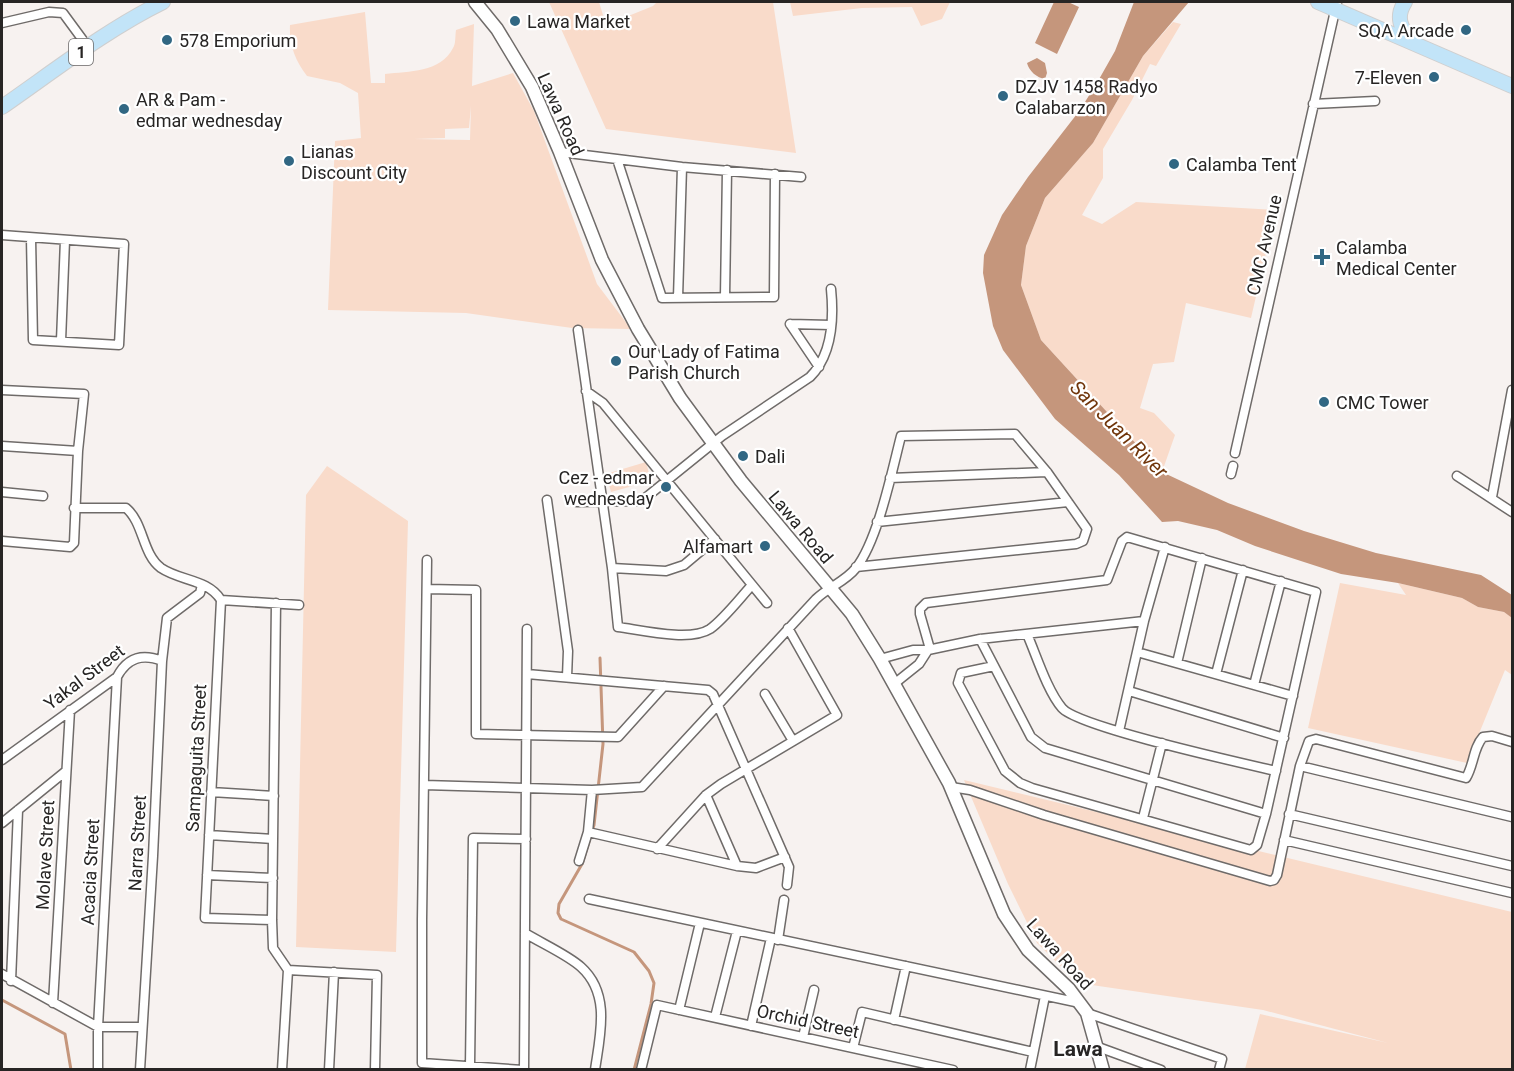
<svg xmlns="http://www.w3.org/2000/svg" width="1514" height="1071" viewBox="0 0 1514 1071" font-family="Roboto,sans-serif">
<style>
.green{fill:#f9dbca;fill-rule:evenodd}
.water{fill:#c5967c}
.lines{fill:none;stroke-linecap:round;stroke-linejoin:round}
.stream{stroke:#c5967c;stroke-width:3}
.minor-casing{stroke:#6f6b69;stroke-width:11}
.secondary-casing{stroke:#6f6b69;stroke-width:15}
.trunk-casing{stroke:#cfcfcf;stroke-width:16}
.minor{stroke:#fff;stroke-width:8}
.secondary{stroke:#fff;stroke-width:12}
.trunk{stroke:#c2e4f8;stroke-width:14}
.poi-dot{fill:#316783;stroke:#fff;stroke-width:2}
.labels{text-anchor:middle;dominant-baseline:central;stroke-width:4.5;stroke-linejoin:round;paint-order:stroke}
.shield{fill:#fff;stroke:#686666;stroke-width:1.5}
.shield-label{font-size:16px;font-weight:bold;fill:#272524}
.poi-label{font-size:18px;fill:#272524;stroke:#fff;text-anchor:start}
.street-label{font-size:18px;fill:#272524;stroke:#fff}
.water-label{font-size:20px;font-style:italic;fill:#70350a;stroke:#fff}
.quarter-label{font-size:21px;font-weight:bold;fill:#272524;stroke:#fff}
</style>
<rect width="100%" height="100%" fill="#f7f2f0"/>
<path class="green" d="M549,2h50l7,23 47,-19 4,-4h116l23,151 -190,-24z
M790,2h160l-8,17 -21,7 -9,-19 -50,1 -69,8z
M365,12l6,71h14v-9c24,-3 55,-1 68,-26 3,-4 2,-12 3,-18l18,-6 -2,62 41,-13 21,38 63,173 34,45 -59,-1 -106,-15 -138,-3 7,-169 26,-3 -3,-45 -18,-10 -33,-7c-12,-16 -18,-31 -17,-51zM471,106l-1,34 -56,-1 31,-1v-9l24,-1z
M1173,22l8,2 -25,42 -6,-2 -18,36 -29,49v29l-21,37 20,9 34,-22 140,8 -25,108 -65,-15 -12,59 -21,2 -13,44 14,5 21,22 -13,37 -121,-132 -20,-55 5,-39 19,-48 48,-55 50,-87z
M646,462l5,19 -40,11 -5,-18z
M327,466l81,55 -12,431 -100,-5 10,-452z
M1340,583l66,12 -8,-12 64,15 16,9 26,5 8,6v57l-7,-5 -38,93 -159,-35z
M964,780l548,132v157h-267l15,-55 128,29 -125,-33 -185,-27 -41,-40 -29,-59z"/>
<path class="water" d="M1054,2h14l11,5 -22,47 -22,-11z
M1134,2h55l-46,54 -50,87 -48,55 -19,48 -5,39 20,55 121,132 66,31 76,28 72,22 105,22 31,20v23l-8,-6 -26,-5 -16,-9 -64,-15 -57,-9 -86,-28 -38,-16 -39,-9 -16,1 -43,-47 -64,-56 -52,-69 -10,-24 -10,-53 1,-18 18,-40 26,-38 52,-67 18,-29 17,-30z
M1037,58l8,5 2,10 -2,6c-8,-1 -16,-8 -18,-16z"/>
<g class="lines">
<path class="stream" d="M600,658l3,86 -9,81 -12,39 -23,40 -1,9 3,6 73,33 15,19 5,12 -3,21 -17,66
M2,1000l63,34 6,36"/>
<g class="minor-casing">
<path id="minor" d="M2,23l47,-11 14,1 25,34
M1313,104l62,-3
M560,152l122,15 119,10
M617,159l45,139 112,-1 1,-123
M2,235l122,9 -5,101 -86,-5 -2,-102
M725,297l2,-127
M678,298l4,-131
M790,324l29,43
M790,324l41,1
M578,330l34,238 6,59c23,3 72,15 92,2 14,-10 30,-31 42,-44
M61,341l4,-101
M2,390l82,4 -6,57 -4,92 -4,4 -68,-6
M586,391l17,12 164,200
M2,446l76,5
M1235,453l102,-451
M1231,474l2,-8
M1457,476l55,36
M890,478l157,-6
M2,492l41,4
M1492,497l20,-107
M547,500l21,151 -1,26
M577,502l61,-1 6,-2 78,-63 88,-59c22,-22 24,-58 21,-88
M74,508h52c18,15 16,46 35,60 19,13 47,11 60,32
M877,522l191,-20
M427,560l-5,360v143l101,7
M612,568l54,3 18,-6 31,-26
M427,589l49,1v144l142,3 46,-51
M221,600l-16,318 67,2
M221,600l78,5
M276,603l-4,317 1,28 15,22 -6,100
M1027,634c10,23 20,56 35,74 16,19 180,55 214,63
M980,639l51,98 14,11 221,66
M930,649l-10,-35v-5l6,-6 181,-23 15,-39 5,-4 189,55 -50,222 -9,31 -6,5 -219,-62 -12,-5 -15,-12 -47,-88 3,-10 33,-7
M1137,652l156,44
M880,659l33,-9h15l52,-11 164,-18
M1177,663l25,-105
M527,674l181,16 5,4 76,173 -2,18
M1216,674l27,-104
M894,684l25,-20 9,-14
M1254,685l27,-104
M1129,691l155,47
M765,694l28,47
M1119,731l25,-110 21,-74
M2,760l115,-83c10,-19 25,-24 45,-16
M1300,766l212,51
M424,785l168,5 50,-3 174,-188c12,-12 29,-17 40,-31 22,-28 36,-97 45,-132l114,-2 32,38 40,57 -4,12 -7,3 -220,23
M951,787l19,3 74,25 226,66 4,-1 3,-5 23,-109 9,-25 7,-2 150,39c8,-13 7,-30 17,-41l9,-1 20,6
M211,792l63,4
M706,795l31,71
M1289,814l223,52
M1143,818l19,-75
M2,823l64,-52
M588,832l149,34 19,2 29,-11
M209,835l64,4
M1284,840l228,53
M657,849l49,-54 15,-11 116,-69 -49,-87
M579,861l9,-29 4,-42
M207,875l66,3
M589,899l491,104
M525,933c16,10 43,22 56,34 30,27 19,68 14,103
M778,940l6,-40
M288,970l89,5 -2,95
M2,974l96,53h44
M11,981l7,-171
M53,1003l17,-293
M679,1010l21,-87
M1087,1013l135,46 -3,11
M715,1017l22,-86
M894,1020l12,-54
M751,1026l20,-88
M803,1037l11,-47
M1098,1047l63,23
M853,1048l9,-36 171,40
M470,1066l3,-228 53,1
M98,1070v-43l19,-350
M140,1070l13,-214 9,-195 5,-43 33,-25 2,-8
M329,1070l5,-98
M524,1070l3,-441
M641,1070l16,-65 296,65
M1030,1070l15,-74"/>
</g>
<g class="secondary-casing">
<path id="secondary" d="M475,2l22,27 35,58 28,65 42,108 36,69 42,69 61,83 111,133 28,45 69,124 55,131 24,36 41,39 18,24 16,57"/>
</g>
<g class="trunk-casing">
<path id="trunk" d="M1318,2l194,84
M1405,2c-10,15 -4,26 6,40
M2,107c52,-36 104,-77 161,-105"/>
</g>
<use href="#minor" class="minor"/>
<use href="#secondary" class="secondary"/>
<use href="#trunk" class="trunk"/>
</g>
<g class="poi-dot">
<circle cx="515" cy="21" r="6"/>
<circle cx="1466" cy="30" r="6"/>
<circle cx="167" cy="40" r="6"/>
<circle cx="1434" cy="77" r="6"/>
<circle cx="1003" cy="96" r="6"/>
<circle cx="124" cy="109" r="6"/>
<circle cx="289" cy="161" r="6"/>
<circle cx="1174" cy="164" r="6"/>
<path d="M1319 248h6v6h6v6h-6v6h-6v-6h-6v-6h6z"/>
<circle cx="616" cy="361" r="6"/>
<circle cx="1324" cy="402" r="6"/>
<circle cx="743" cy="456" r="6"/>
<circle cx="666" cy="487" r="6"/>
<circle cx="765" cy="546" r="6"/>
</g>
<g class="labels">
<rect class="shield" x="69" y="39" width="24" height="26" rx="4.5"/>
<g class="shield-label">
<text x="81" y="52">1</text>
</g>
<g class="poi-label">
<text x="527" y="21">Lawa Market</text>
<text x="1454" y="30" text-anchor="end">SQA Arcade</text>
<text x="179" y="40">578 Emporium</text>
<text x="1422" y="77" text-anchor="end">7-Eleven</text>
<text x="1015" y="86">DZJV 1458 Radyo<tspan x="1015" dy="21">Calabarzon</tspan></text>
<text x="136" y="99">AR &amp; Pam -<tspan x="136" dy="21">edmar wednesday</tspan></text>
<text x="301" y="151">Lianas<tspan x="301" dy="21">Discount City</tspan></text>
<text x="1186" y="164">Calamba Tent</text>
<text x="1336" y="247">Calamba<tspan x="1336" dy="21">Medical Center</tspan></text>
<text x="628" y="351">Our Lady of Fatima<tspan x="628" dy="21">Parish Church</tspan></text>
<text x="1336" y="402">CMC Tower</text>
<text x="755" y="456">Dali</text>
<text x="654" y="477" text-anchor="end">Cez - edmar<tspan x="654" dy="21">wednesday</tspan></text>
<text x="753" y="546" text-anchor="end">Alfamart</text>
</g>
<g class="street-label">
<text transform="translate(561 114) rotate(66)">Lawa Road</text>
<text transform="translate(1264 245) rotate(-77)">CMC Avenue</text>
<text transform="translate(801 527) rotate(50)">Lawa Road</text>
<text transform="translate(84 677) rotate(-37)">Yakal Street</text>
<text transform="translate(196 758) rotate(-87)">Sampaguita Street</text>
<text transform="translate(137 843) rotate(-87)">Narra Street</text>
<text transform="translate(45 855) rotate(-87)">Molave Street</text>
<text transform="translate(90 872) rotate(-87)">Acacia Street</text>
<text transform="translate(1060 954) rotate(48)">Lawa Road</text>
<text transform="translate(808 1021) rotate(12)">Orchid Street</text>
</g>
<g class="water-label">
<text transform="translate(1119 429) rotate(45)">San Juan River</text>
</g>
<g class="quarter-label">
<text x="1078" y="1049">Lawa</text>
</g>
</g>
<rect width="1514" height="1071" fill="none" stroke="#272524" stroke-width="6"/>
</svg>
